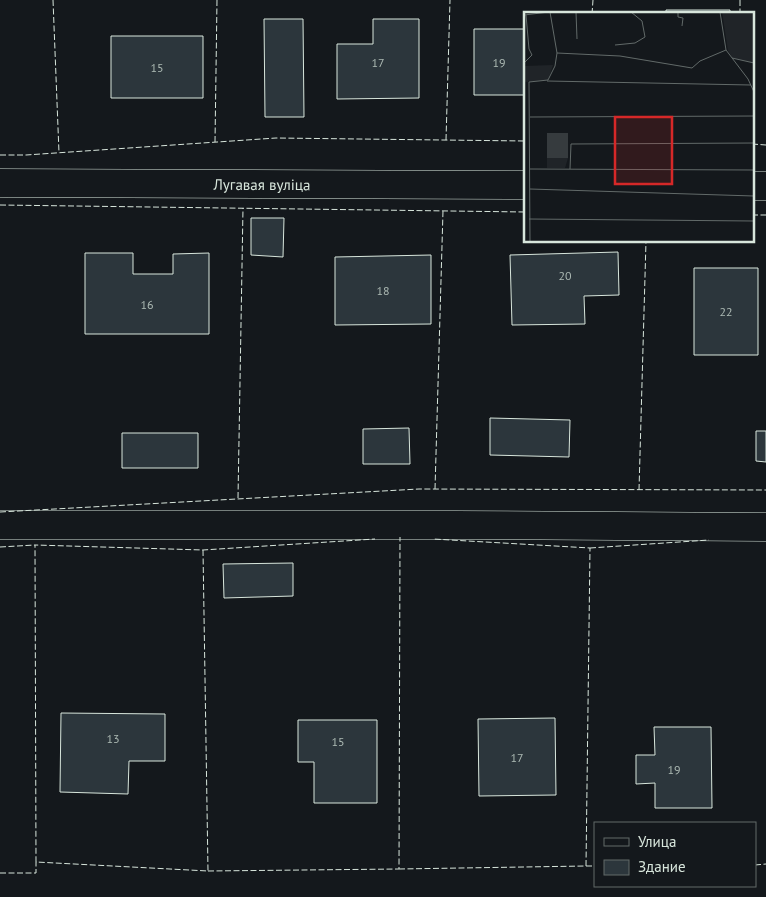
<svg xmlns="http://www.w3.org/2000/svg" width="766" height="897" viewBox="0 0 766 897" font-family="'PT Sans',sans-serif">
<style>
.building{fill:#2c363c;stroke:#d8e6dc}
.lines{fill:none;stroke-linecap:round;stroke-linejoin:round}
.minor-casing{stroke:#d8e6dc;stroke-width:29}
.minor{stroke:#14181c;stroke-width:28}
.fence{stroke:#d8e6dc;stroke-width:1;stroke-dasharray:6 2.5;stroke-linecap:butt}
.labels{text-anchor:middle;dominant-baseline:central;stroke-width:4;stroke-linejoin:round;paint-order:stroke}
.number-label{font-size:12px;fill:#adbab4}
.street-label{font-size:15px;fill:#d8e6dc;stroke:#14181c}
.inset-road{fill:none;stroke:#626a69;stroke-width:1}
.view{fill:#d62828;fill-opacity:0.15;stroke:#d62828;stroke-width:2.5}
.inset-edge{fill:none;stroke:#d8e6dc;stroke-width:2.5}
</style>
<rect width="100%" height="100%" fill="#14181c"/>
<path class="building" d="M666,10h64v4h-64z
M264,19h39l1,98h-39z
M373,19h46v79l-82,1v-55h36z
M474,29h51v66h-51z
M111,36h92v62h-92z
M251,218h33l-1,39 -32,-2z
M618,252l1,43 -35,1 1,28 -73,1 -2,-70z
M85,253h48v21h40v-20l36,-1v81h-124z
M431,255v69l-96,1v-68z
M694,268h64v87h-64z
M490,418l80,2 -1,37 -79,-2z
M409,428l1,36h-47v-35z
M756,431h10v31l-10,-1z
M122,433h76v35h-76z
M293,563v33l-69,2 -1,-34z
M61,713l104,1v47h-36l-1,33 -68,-2z
M555,718l1,77 -77,1 -1,-77z
M298,720h79v83h-63v-41h-16z
M654,727h57l1,81h-57v-25l-19,1v-29h19z"/>
<g class="lines">
<g class="minor-casing">
<g id="minor">
<path id="s1" d="M0,183l525,2"/>
<path d="M752,186h14"/>
<path d="M0,525h455l311,2"/>
</g>
</g>
<use href="#minor" class="minor"/>
<path class="fence" d="M53,0l6,153
M740,0v14
M592,14l1,-14
M446,140l4,-140
M215,142l2,-142
M752,144l14,1
M0,155h26l250,-17 249,3
M0,205l525,7
M752,215h14
M435,489l8,-278
M639,490l7,-249
M238,498l5,-290
M0,512l419,-23 347,1
M0,547l35,-2
M590,548l119,-8
M203,550l5,321 -172,-9 -1,-317 168,5 172,-11
M755,865l11,-1
M586,866h9
M399,869l187,-3 4,-318 -157,-9
M208,871l191,-2 1,-332
M0,873h36v-11"/>
</g>
<g class="labels">
<g class="number-label">
<text x="378" y="62">17</text>
<text x="499" y="62">19</text>
<text x="157" y="67">15</text>
<text x="565" y="275">20</text>
<text x="383" y="290">18</text>
<text x="147" y="304">16</text>
<text x="726" y="311">22</text>
<text x="113" y="738">13</text>
<text x="338" y="741">15</text>
<text x="517" y="757">17</text>
<text x="674" y="769">19</text>
</g>
<g class="street-label">
<text stroke="none"><textPath href="#s1" startOffset="262">Лугавая вуліца</textPath></text>
</g>
</g>
<g transform="translate(524 12)">
<rect width="230" height="230" fill="#14181c"/>
<path d="M198,0h32v51l-22,-5 -4,-7zM29,53l-5,15 -23,2 -1,-16zM23,146h21l-3,10h-18z" fill="#202428"/>
<path d="M23,121h21v25h-21z" fill="#363b3e"/>
<path class="inset-road" d="M52,0l1,27M154,0v5l5,1 -1,8M196,0l6,38 22,29 6,13M0,3l25,-3M91,33l20,-2 10,-6 -3,-16 -11,-9M33,41l63,3 72,12 8,-7 26,-11M208,46l22,5M0,51l8,-8 -3,-6 -3,-34M23,69l204,4M6,105l224,-1M6,157l224,1M46,157l1,-25 183,-1M6,177l224,7M5,207l225,2M6,230l-1,-160 19,-2 7,-14 2,-13 -7,-41"/>
<path class="view" d="M91,105h57v67h-57z"/>
<rect width="230" height="230" class="inset-edge"/>
</g>
<rect x="594" y="822" width="162" height="65" fill="#14181c" stroke="#626a69"/>
<rect x="604" y="838" width="25" height="8" fill="#14181c" stroke="#626a69"/>
<text x="638" y="847" font-size="15" fill="#d8e6dc">Улица</text>
<rect x="604" y="860" width="25" height="15" fill="#2c363c" stroke="#626a69"/>
<text x="638" y="872" font-size="15" fill="#d8e6dc">Здание</text>
</svg>
